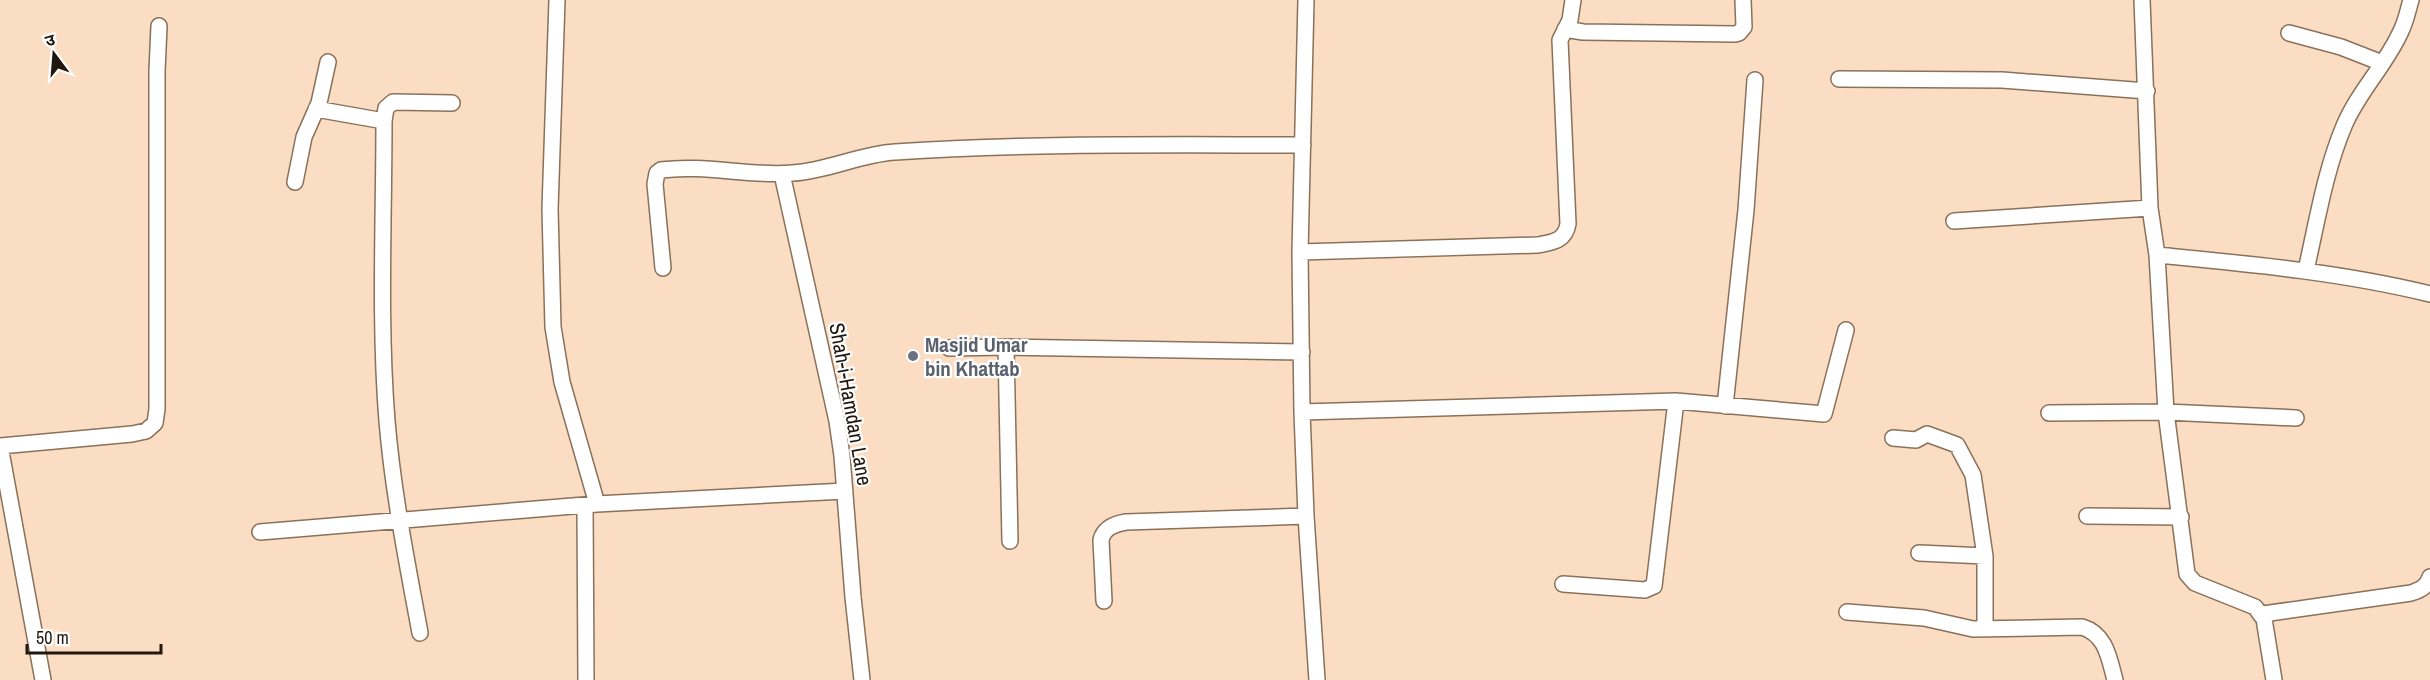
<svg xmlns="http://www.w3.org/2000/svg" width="2430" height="680" viewBox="0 0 2430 680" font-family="'Archivo Narrow','Noto Sans Devanagari',sans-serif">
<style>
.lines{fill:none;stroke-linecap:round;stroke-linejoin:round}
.street-casing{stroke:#8a715a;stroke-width:18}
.street{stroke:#fff;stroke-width:15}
.worship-dot{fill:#6b7280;stroke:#fff;stroke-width:2}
.labels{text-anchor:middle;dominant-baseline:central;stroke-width:4.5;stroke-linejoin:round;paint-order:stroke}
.worship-label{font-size:21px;font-weight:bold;fill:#5b616d;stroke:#fff;text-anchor:start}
.street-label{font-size:21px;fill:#21170d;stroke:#fff}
</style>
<rect width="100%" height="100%" fill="#faddc3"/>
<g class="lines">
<g class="street-casing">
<path id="street" d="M557,0l-7,209 3,118 9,55 35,122
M1306,0l-6,252 2,160 4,104 11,164
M2142,0l8,208 7,47 9,157 21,162 8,9 60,24 9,12 10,61
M1565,29l18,3 152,2 4,-1 5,-6 -1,-27
M2289,33l52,14 41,16
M1839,79l163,1 145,11
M316,109l68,12
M782,174l55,247 5,35 11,141 9,83
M295,182l9,-45 15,-34 9,-41
M1954,221l196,-13
M1300,252l238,-7c15,-3 27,-4 30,-21l-8,-184 10,-20 3,-20
M2157,255c92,9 183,17 273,39
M663,268l-8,-84 2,-11 4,-3c44,-6 88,7 132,3 35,-2 67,-19 102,-21 136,-9 272,-7 408,-7
M2306,270c11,-48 19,-99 38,-144 14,-34 42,-61 57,-95 5,-10 7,-21 10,-31
M1006,347l4,194
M949,348l57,-1 296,5
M1725,406l21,-196 9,-130
M1302,412l374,-11 148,13 22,-84
M2049,413l117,-1 130,6
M1893,438l23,2 11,-6 30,11 16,30 12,81v72
M0,446l132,-12 14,-3 9,-8 2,-14v-338l2,-45
M0,446l43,234
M585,506l1,174
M2087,516l94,1
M260,532l337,-28 248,-13
M1919,553l66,3
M1563,584l82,6 9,-4 22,-185
M1104,601l-3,-61c3,-12 13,-16 25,-18l180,-6
M1847,612l77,6 49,11 109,-2c24,7 27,31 33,53
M2263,614l148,-21c9,-3 16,-6 19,-16
M420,633c-13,-71 -27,-140 -33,-212 -8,-99 -3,-201 -3,-300l2,-13 7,-6 59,1"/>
</g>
<use href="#street" class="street"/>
</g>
<circle class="worship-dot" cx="913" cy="356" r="6"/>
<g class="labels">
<g class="worship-label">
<text x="925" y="344">Masjid Umar<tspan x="925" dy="24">bin Khattab</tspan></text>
</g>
<g class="street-label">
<text transform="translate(851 404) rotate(80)">Shah-i-Hamdan Lane</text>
</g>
</g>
<g transform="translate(54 54) rotate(344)" stroke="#ffffff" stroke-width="4.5" paint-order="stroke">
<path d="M0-4.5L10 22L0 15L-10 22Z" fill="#21170d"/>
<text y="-9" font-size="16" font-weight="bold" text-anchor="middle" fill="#21170d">उ</text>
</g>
<path d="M27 644v9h134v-9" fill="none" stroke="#21170d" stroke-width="3"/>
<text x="36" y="644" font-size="18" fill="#21170d" stroke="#ffffff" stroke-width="4.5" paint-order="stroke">50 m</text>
</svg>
